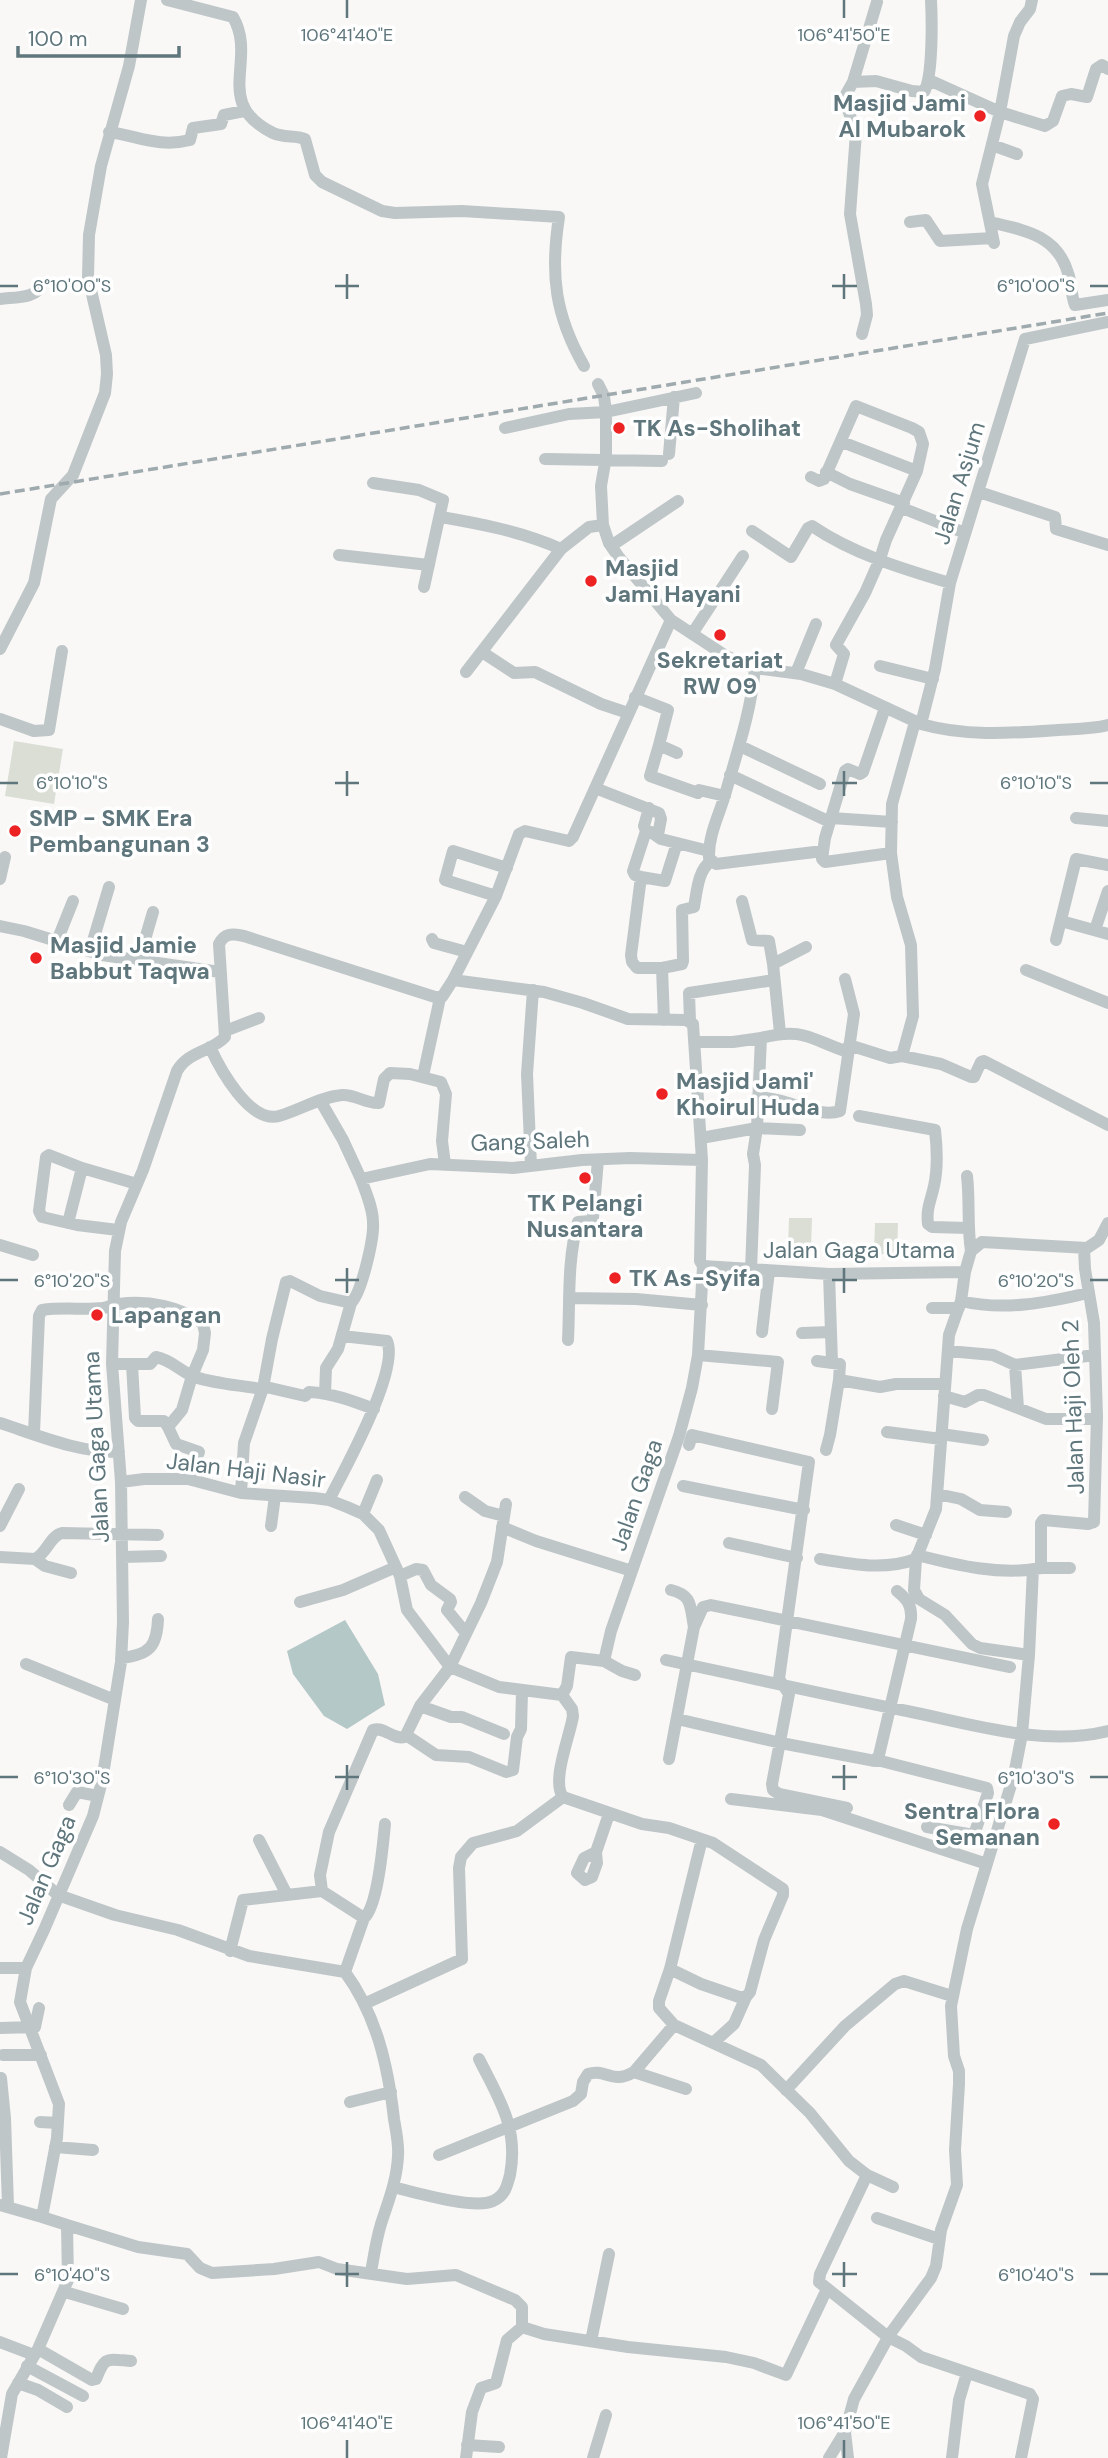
<svg xmlns="http://www.w3.org/2000/svg" width="1108" height="2458" viewBox="0 0 1108 2458" font-family="'DM Sans',sans-serif">
<style>
.green{fill:#daded5}
.water{fill:#b5c8c8}
.lines{fill:none;stroke-linecap:round;stroke-linejoin:round}
.street{stroke:#bfc6c8;stroke-width:12}
.rail{stroke:#9eaaad;stroke-width:3.5;stroke-dasharray:10 5;stroke-linecap:butt}
.ticks{fill:none;stroke:#5e767c;stroke-width:2.5}
.poi-dot{fill:#ed2223;stroke:#fff;stroke-width:2.5}
.labels{text-anchor:middle;dominant-baseline:central;stroke-width:7;stroke-linejoin:round;paint-order:stroke}
.poi-label{font-size:23px;font-weight:bold;fill:#5e767c;stroke:#fff;text-anchor:start}
.street-label{font-size:23px;fill:#5e767c;stroke:#fff}
.ticks-label{font-size:18px;text-anchor:middle;fill:#5e767c;stroke:#fff;stroke-width:7;stroke-linejoin:round;paint-order:stroke}
</style>
<rect width="100%" height="100%" fill="#f9f8f6"/>
<path class="green" d="M14,741l49,8 -9,55 -49,-8z
M789,1218h23l-1,31h-23z
M875,1223h23l-1,31h-23z"/>
<path class="water" d="M345,1620l33,54 7,31 -38,24 -23,-13 -31,-42 -6,-23z"/>
<g class="lines">
<path class="street" d="M167,0l66,17c25,43 -21,86 40,116 11,5 22,2 32,6l10,36 7,7 60,29 13,2 67,-2 97,6c-9,58 -4,98 25,149
M929,80l71,32 45,14 8,-5 9,-25 9,-2 16,3 9,-28 6,-4 6,4
M853,82l23,-1 36,10 12,1c9,-15 8,-73 7,-92
M109,132c29,4 50,16 81,8l3,-12 28,-4 3,-9 20,-4
M992,145l25,9
M910,222l16,-2 14,21 53,-3
M990,222c34,8 67,13 78,51 4,10 3,23 7,32l33,-5
M994,243l-12,-59 18,-72 14,-76 6,-14 10,-13 2,-9
M0,299c14,-2 37,0 42,-15
M862,334l5,-19 -1,-11 -16,-90 6,-81 -12,-35 9,-16 24,-80
M598,384l6,12 2,16v45l-5,29 2,39 6,18 9,13 53,64 55,36 13,6 16,6 46,6 34,10 86,40c45,13 92,9 137,6 17,-1 34,-1 50,-5
M505,428l64,-14 37,-2 90,-19
M842,442l75,29
M669,454l5,-57
M545,459l117,2
M826,472l24,12 54,19
M811,477l8,4 5,-2 32,-73 56,22 7,4 4,12 -6,27 -31,69 -6,19 -15,34 -29,52 8,9 -9,30
M373,483l46,7 24,10 -19,87
M979,492l76,25 1,12 52,16
M902,508l63,25
M441,517c41,7 82,15 120,32
M752,531l39,26 17,-29 4,-2c41,28 91,43 138,57
M611,546l67,-45
M339,555l90,10
M692,634l51,-78
M0,649l34,-66 17,-84 22,-24 32,-82 2,-19 -1,-19 -18,-78 1,-42 12,-69 28,-100 12,-66
M482,652l32,21 21,-1 66,32 27,9
M880,666l53,13
M755,668c-4,44 -18,84 -30,127 -6,20 -17,41 -16,63l7,6 107,-13
M466,672l95,-123 28,-22 14,-2
M796,673l20,-49
M635,697l33,13 -9,35 18,8
M0,719l34,12 15,-1 13,-79
M921,724l14,-55 15,-86 75,-244 83,-17
M659,745l-9,31 48,17 1,-3 26,6
M740,746l80,38
M730,775l100,47
M595,788l64,25 2,6 -3,16
M831,818l14,-47 3,-2 12,5 3,-2 22,-64
M1076,818l32,3
M651,832l10,7 48,12
M891,853l-66,9 -3,-3 3,-21 6,-20 61,4
M641,877l-6,-2 -2,-4 13,-40 -2,-5 5,-18
M0,879l5,-22
M496,896l-51,-16 8,-29 54,17
M742,901l10,39 17,1 4,23
M1061,921l47,13
M0,926l24,5 78,24 118,17
M1095,930l13,-39
M432,939l2,4 33,9
M1056,940l20,-81 32,6
M57,941l16,-40
M90,951l19,-64
M139,960l14,-48
M662,968l20,-4 1,-3 -1,-51 12,-3c3,-16 4,-37 17,-46
M1026,970l82,33
M453,980l91,12 39,11 45,16 58,1 7,4 9,136 -2,101 3,5 -5,89 -6,33 -13,48 -68,195 -7,30 -33,-4 -4,29 -5,9
M664,1020l-2,-52h-25l-5,-6 -1,-7 10,-78 24,4 12,-38
M690,1021l-1,-28 85,-13
M225,1031l34,-13
M780,1033l-7,-69 33,-17
M761,1038c43,-11 48,1 87,14
M694,1042h39l28,-4 -4,90 -56,10
M849,1045l41,13 12,-2 39,8 30,13h3l7,-15 3,-1 124,64
M210,1047c10,22 40,77 69,69 21,-6 41,-19 63,-21 13,-1 24,9 37,8l5,-24 6,-6 20,1 31,8 5,12 -4,47 3,23
M902,1056l11,-40 -2,-71 -14,-48 -6,-44 1,-49 23,-82
M423,1076l17,-78
M757,1097c9,1 19,2 28,5 17,4 38,15 55,9l14,-97 -9,-35
M320,1100l23,40 18,39 69,-15 83,4 69,-8 48,-2 72,2
M859,1116l76,14c2,17 3,38 -1,56 -3,14 -8,23 -6,38l4,3 36,1
M531,1166l-4,-92 6,-84
M967,1176c3,25 0,50 4,75
M68,1223l14,-55
M118,1230l-41,-5 -35,-8 -3,-6 7,-54 3,-2 33,13 55,16
M0,1245l33,10
M703,1266l126,8 136,-2 6,-21 11,-9 105,6 12,-8 9,-17
M751,1270l4,-105 -2,-11 4,-26 43,2
M829,1274l3,88
M570,1298l66,1 66,6
M961,1301c42,10 85,2 127,-8
M932,1308h27
M762,1332l7,-61
M802,1333l29,-1
M568,1340c2,-39 -1,-80 10,-118l12,-1 3,-3 5,-58
M948,1351l45,4 22,10 80,-10
M698,1355l80,7 -6,47
M817,1361l23,3 -1,16 41,7 16,-3h49
M112,1364h38l6,-7c16,3 25,15 39,20 21,7 44,8 66,12l5,-2 39,9 4,-4c23,1 44,9 65,17
M132,1364l3,54 3,3h26l4,6
M1015,1365l3,43
M325,1394l1,-26 12,-19 13,-46c11,-11 23,-65 22,-80 0,-15 -7,-30 -12,-44
M944,1396l21,6 13,-7h6l62,24h51
M0,1423c37,12 79,30 119,29
M887,1432l54,7
M34,1433l5,-117 3,-6c20,-3 41,0 61,-2 5,-1 10,-4 16,-4 27,-4 63,2 84,20l2,9 -2,17 -11,26 -10,34 -14,17 8,17 23,8 -11,27
M941,1434l42,6
M689,1445l3,-10 117,27 -30,217 10,15 -17,90 1,6 6,4 68,14
M826,1450l4,-15 9,-55
M121,1482l23,-3h44l53,14 73,5 15,2 18,7 16,7 16,16 21,46 7,34 43,57 49,20 63,8
M683,1486l121,24
M241,1493l3,-50 19,-55 9,-49 14,-57 4,-1 30,15 31,7
M937,1494l24,5 19,11 26,2
M465,1497l20,14 19,5
M329,1500c15,-30 71,-130 58,-159l-45,-5
M363,1514l14,-34
M896,1525l30,10
M0,1526l19,-37
M271,1526l4,-30
M502,1527l34,14 96,30
M729,1543l68,15
M917,1555c39,10 84,21 124,13v-45l2,-3 45,4 6,-2 3,-106 -3,-93 -9,-54 -1,-21
M0,1557l35,2c12,-6 15,-23 27,-26l96,2
M122,1557l39,-1
M35,1559l10,7 26,7
M820,1559c33,5 63,12 96,0
M1041,1568h29
M400,1576l16,-7 7,1 8,15 19,14 1,3 -4,8 18,22
M671,1590c22,5 19,17 23,37
M300,1602l43,-12 53,-23
M1029,1655l4,-86
M121,1658c29,-3 36,-12 37,-39
M666,1660c81,17 161,35 241,51 65,13 135,36 201,20
M604,1661l18,10 13,4
M26,1664l89,36
M562,1695l10,14 1,7c-3,20 -22,65 -10,81l79,27 27,4 44,15 70,46v6l-19,45 -14,52 -4,5h-7l-38,-13 -31,-15
M420,1706l31,11h11l42,17
M677,1719l104,24 94,18 4,-6 32,-136c1,-14 -4,-20 -14,-28
M406,1735l30,20 33,2 37,15 7,-2 4,-33 4,-8 1,-38
M669,1759l25,-132 9,-20 8,-2 299,62
M877,1760l110,28 1,5 -14,42 -47,-8
M731,1799l91,11 165,54
M69,1805l8,-13 21,4
M702,1839l-32,130 -11,32v7l15,17 87,40 49,48 39,48 18,14 26,12
M259,1840l28,55
M0,1852l29,18 29,25 57,20 63,15 71,26 96,16
M596,1852l1,11 -5,14 -7,3 -8,-7 7,-15 12,-6 13,-38
M364,1918c14,-12 19,-74 21,-94
M230,1951l13,-51 79,-9
M0,1968h26
M345,1972l19,-54 -42,-27 -2,-16 9,-43 44,-102c11,-4 20,10 32,7l15,-31 30,-39 31,-64 16,-41 9,-58
M345,1972c32,44 43,94 49,147 2,12 5,25 4,37 -1,24 -10,46 -17,68 -5,16 -7,32 -10,48
M364,2004l98,-45 -3,-91 2,-11 12,-14 44,-12 46,-34
M0,2028l35,-1 4,-19
M713,2043l21,-19 12,-27
M3,2055h38
M634,2072l52,17
M1,2078l4,40 3,88
M786,2090l59,-64 50,-42 9,-3 48,15
M350,2102l41,-10
M40,2122l18,1
M55,2147l38,3
M439,2155l134,-54 8,-7 2,-12 5,-8c18,-6 23,11 46,-2l40,-47
M867,2175l-47,99 -1,8 69,55 18,9 15,11 109,37 3,5 -12,59
M393,2187c21,5 81,23 100,14 12,-5 14,-15 17,-26 9,-47 -11,-76 -31,-116
M0,2205l42,12
M877,2218l62,21
M67,2225l71,22 49,7 13,14 12,5 62,-4 45,-7 18,7 70,10 49,-4 59,25 7,7v20l-15,13 -11,43 -15,5 -9,24 -6,46
M65,2292l58,17
M522,2327l22,7 84,13 98,10 28,6 32,12 41,-86
M591,2341l18,-87
M0,2342l34,13
M38,2349l54,31 4,-1c9,-23 10,-20 35,-18
M27,2366l56,30
M18,2383l20,7 29,17
M845,2432l3,26
M467,2445l32,2
M1,2458l11,-64 26,-45 30,-69 -1,-55 -25,-8 15,-79 2,-34 -39,-102 6,-34 18,-38 49,-114 9,-35 19,-119 2,-40 -2,-140 -9,-118 3,-113 6,-29 22,-52 34,-99c11,-20 34,-19 48,-34l-6,-93c6,-12 14,-10 25,-8l191,61h7l11,-17 43,-84 23,-62 6,-3 44,10 4,-4 98,-217
M593,2458l13,-43
M829,2458l16,-26 9,-33 36,-65 41,-56 5,-12 5,-36 16,-45 -2,-35 4,-66v-13l-5,-15 -3,-50 16,-77 47,-154 8,-41 7,-79 -49,-7 -8,-4 -27,-29 -26,-16 -5,-9 2,-31 20,-50 13,-174 12,-34 4,-29
M952,2458l7,-58 8,-27"/>
<path class="rail" d="M0,494l1108,-181"/>
</g>
<path class="ticks" d="M347,0v18M844,0v18M347,274v25M844,274v25M0,286h18M335,286h24M832,286h25M1090,286h18M347,771v25M844,771v25M0,783h18M335,783h24M832,783h25M1090,783h18M347,1268v25M844,1268v25M0,1280h18M335,1280h24M832,1280h25M1090,1280h18M347,1765v25M844,1765v25M0,1777h18M335,1777h24M832,1777h25M1090,1777h18M347,2262v25M844,2262v25M0,2274h18M335,2274h24M832,2274h25M1090,2274h18M347,2440v18M844,2440v18"/>
<g class="poi-dot">
<circle cx="980" cy="116" r="7"/>
<circle cx="619" cy="428" r="7"/>
<circle cx="591" cy="581" r="7"/>
<circle cx="720" cy="635" r="7"/>
<circle cx="15" cy="831" r="7"/>
<circle cx="36" cy="958" r="7"/>
<circle cx="662" cy="1094" r="7"/>
<circle cx="585" cy="1178" r="7"/>
<circle cx="615" cy="1278" r="7"/>
<circle cx="97" cy="1315" r="7"/>
<circle cx="1054" cy="1824" r="7"/>
</g>
<g class="labels">
<g class="poi-label">
<text x="966" y="103" text-anchor="end">Masjid Jami<tspan x="966" dy="26">Al Mubarok</tspan></text>
<text x="633" y="428">TK As-Sholihat</text>
<text x="605" y="568">Masjid<tspan x="605" dy="26">Jami Hayani</tspan></text>
<text x="720" y="660" text-anchor="middle">Sekretariat<tspan x="720" dy="26">RW 09</tspan></text>
<text x="29" y="818">SMP - SMK Era<tspan x="29" dy="26">Pembangunan 3</tspan></text>
<text x="50" y="945">Masjid Jamie<tspan x="50" dy="26">Babbut Taqwa</tspan></text>
<text x="676" y="1081">Masjid Jami'<tspan x="676" dy="26">Khoirul Huda</tspan></text>
<text x="585" y="1203" text-anchor="middle">TK Pelangi<tspan x="585" dy="26">Nusantara</tspan></text>
<text x="629" y="1278">TK As-Syifa</text>
<text x="111" y="1315">Lapangan</text>
<text x="1040" y="1811" text-anchor="end">Sentra Flora<tspan x="1040" dy="26">Semanan</tspan></text>
</g>
<g class="street-label">
<text transform="translate(959 483) rotate(-73)">Jalan Asjum</text>
<text transform="translate(530 1141) rotate(-2)">Gang Saleh</text>
<text x="859" y="1250">Jalan Gaga Utama</text>
<text transform="translate(1073 1407) rotate(-92)">Jalan Haji Oleh 2</text>
<text transform="translate(96 1447) rotate(-93)">Jalan Gaga Utama</text>
<text transform="translate(246 1470) rotate(7)">Jalan Haji Nasir</text>
<text transform="translate(636 1495) rotate(-71)">Jalan Gaga</text>
<text transform="translate(46 1870) rotate(-67)">Jalan Gaga</text>
</g>
</g>
<g class="ticks-label">
<text x="347" y="41">106°41'40"E</text>
<text x="844" y="41">106°41'50"E</text>
<text x="72" y="292">6°10'00"S</text>
<text x="1036" y="292">6°10'00"S</text>
<text x="72" y="789">6°10'10"S</text>
<text x="1036" y="789">6°10'10"S</text>
<text x="72" y="1287">6°10'20"S</text>
<text x="1036" y="1287">6°10'20"S</text>
<text x="72" y="1784">6°10'30"S</text>
<text x="1036" y="1784">6°10'30"S</text>
<text x="72" y="2281">6°10'40"S</text>
<text x="1036" y="2281">6°10'40"S</text>
<text x="347" y="2429">106°41'40"E</text>
<text x="844" y="2429">106°41'50"E</text>
</g>
<path d="M18 46v10h161v-10" fill="none" stroke="#5e767c" stroke-width="3.5"/>
<text x="28" y="46" font-size="21" fill="#5e767c" stroke="#ffffff" stroke-width="5" paint-order="stroke">100 m</text>
</svg>
